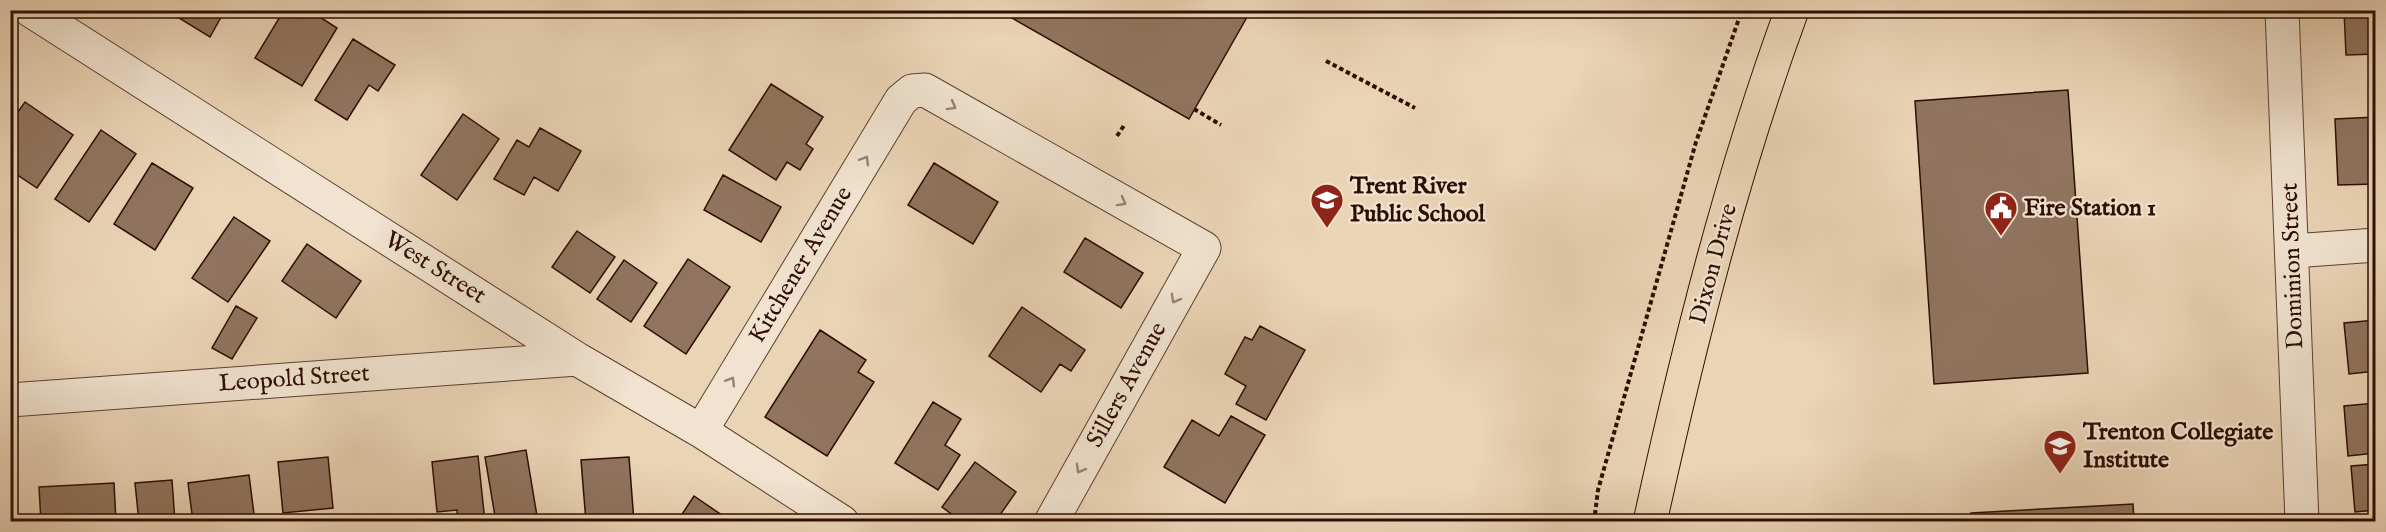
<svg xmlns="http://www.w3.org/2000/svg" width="2386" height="532" viewBox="0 0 2386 532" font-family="'IM FELL English',serif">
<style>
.building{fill:#90745f;stroke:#2e0d01;stroke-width:1.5}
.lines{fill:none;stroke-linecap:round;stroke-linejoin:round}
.minor-casing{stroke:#5d3f2e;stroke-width:35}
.major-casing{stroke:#2e0d01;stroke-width:35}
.path{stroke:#2e0d01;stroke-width:4;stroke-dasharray:4.5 3;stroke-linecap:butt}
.minor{stroke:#f1e3d0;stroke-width:33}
.major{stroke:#ead4b6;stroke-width:33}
.oneway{stroke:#998373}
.labels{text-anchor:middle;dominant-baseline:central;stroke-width:4.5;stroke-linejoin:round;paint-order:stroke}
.poi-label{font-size:24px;font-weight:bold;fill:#2e0d01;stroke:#f1e3d0;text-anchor:start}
.street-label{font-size:24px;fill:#2e0d01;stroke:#f1e3d0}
</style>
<rect width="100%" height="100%" fill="#ead4b6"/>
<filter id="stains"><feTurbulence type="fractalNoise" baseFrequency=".00333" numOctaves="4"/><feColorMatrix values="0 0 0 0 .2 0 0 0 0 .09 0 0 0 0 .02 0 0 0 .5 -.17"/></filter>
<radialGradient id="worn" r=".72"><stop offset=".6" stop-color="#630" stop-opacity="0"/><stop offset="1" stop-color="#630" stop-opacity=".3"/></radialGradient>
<path class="building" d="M166,10h59l-15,27z
M284,10h25l28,18 -35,58 -47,-28z
M998,10h253l-62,109z
M2159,10h31l-31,3z
M2344,10h32v44l-30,1z
M353,39l42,26 -17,26 -9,-6 -22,35 -32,-20z
M771,84l52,33 -17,27 7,5 -13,21 -13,-8 -11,18 -47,-30z
M2068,90l20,283 -154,11 -19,-283z
M25,102l48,33 -36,53 -27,-18v-47z
M463,114l36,25 -42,61 -36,-25z
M2376,117v67l-38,1 -3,-66z
M540,128l41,23 -23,40 -24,-14 -10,18 -30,-16 23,-39 12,7z
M101,130l35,24 -47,68 -34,-23z
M152,163l41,25 -38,62 -41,-26z
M934,163l64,39 -25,42 -65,-39z
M723,175l58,32 -20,35 -57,-32z
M234,217l36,24 -42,61 -36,-24z
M577,231l38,26 -25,36 -38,-26z
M1085,238l58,35 -22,35 -57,-36z
M307,244l54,37 -25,37 -54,-37z
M688,259l42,28 -44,67 -42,-28z
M624,260l33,23 -26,39 -34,-23z
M236,306l21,12 -25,41 -20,-11z
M1022,307l63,43 -14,21 -11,-7 -19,28 -52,-36z
M10,316l3,38h-3z
M2376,320v51l-27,3 -5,-51z
M1260,326l45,24 -39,70 -30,-16 10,-18 -21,-12 20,-37 7,3z
M820,330l46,30 -8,12 16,10 -47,74 -62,-39z
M933,402l28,17 -16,26 15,10 -22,35 -43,-27z
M2376,403v50l-28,3 -4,-50z
M1231,416l34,19 -40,68 -61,-36 28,-47 27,16z
M526,450l12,72h-42l-11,-65z
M478,456l7,66h-27l-1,-12 -20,2 -5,-50z
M328,457l5,51 -50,5 -5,-51z
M629,457l5,65h-48l-5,-62z
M975,462l41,30 -21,30h-33l-20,-15z
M2376,464v46l-21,2 -4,-46z
M249,475l6,47h-62l-5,-39z
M172,480l3,42h-36l-4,-39z
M114,483l2,39h-75l-2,-35z
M694,496l38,26h-55z
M2133,504l1,18h-163v-9z"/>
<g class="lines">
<g class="minor-casing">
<path id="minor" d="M30,10l547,349 124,72 141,91
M2282,10l20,512
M2293,251l83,-6
M10,400l567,-41
M701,431l200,-331 11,-9 13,-1 279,158 -153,274"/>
</g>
<g class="major-casing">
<path id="major" d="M1650,522c38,-173 81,-346 142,-512"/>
</g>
<path class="path" d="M1326,61l89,47
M1194,109l27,16
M1117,136l8,-12
M1594,522l4,-32 98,-348 46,-132"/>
<use href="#minor" class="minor"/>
<use href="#major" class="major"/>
</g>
<defs><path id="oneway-chevron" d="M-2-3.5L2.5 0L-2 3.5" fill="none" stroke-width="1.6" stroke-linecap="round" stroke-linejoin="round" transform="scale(1.5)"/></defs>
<g class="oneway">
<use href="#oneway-chevron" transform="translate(952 106) rotate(29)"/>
<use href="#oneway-chevron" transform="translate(865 160) rotate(-59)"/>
<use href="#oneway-chevron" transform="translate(1122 202) rotate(29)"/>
<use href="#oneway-chevron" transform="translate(1175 299) rotate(119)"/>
<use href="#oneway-chevron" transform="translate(731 381) rotate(-59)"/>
<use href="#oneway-chevron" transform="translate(1080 469) rotate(119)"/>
</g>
<defs>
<g id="school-pin" transform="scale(1.725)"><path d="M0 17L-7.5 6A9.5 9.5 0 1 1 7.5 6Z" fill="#8f2418" stroke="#f1e3d0"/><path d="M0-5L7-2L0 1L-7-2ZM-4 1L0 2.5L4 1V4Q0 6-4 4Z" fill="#fff"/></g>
<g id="civic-pin" transform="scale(1.725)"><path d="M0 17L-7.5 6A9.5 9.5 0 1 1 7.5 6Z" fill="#8f2418" stroke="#f1e3d0"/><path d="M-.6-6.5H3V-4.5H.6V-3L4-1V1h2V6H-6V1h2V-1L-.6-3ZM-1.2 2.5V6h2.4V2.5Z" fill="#fff"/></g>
</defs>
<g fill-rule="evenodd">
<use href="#school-pin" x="1327" y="200"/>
<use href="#civic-pin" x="2001" y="208"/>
<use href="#school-pin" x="2060" y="446"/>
</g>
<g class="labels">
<g class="poi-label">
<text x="1350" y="186">Trent River<tspan x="1350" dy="28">Public School</tspan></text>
<text x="2024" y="208">Fire Station 1</text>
<text x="2083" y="432">Trenton Collegiate<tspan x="2083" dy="28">Institute</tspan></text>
</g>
<g class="street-label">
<text transform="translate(1714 264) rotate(-75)">Dixon Drive</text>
<text transform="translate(801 265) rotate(-59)">Kitchener Avenue</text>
<text transform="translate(2293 266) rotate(-92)">Dominion Street</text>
<text transform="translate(435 268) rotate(32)">West Street</text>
<text transform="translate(294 379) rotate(-4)">Leopold Street</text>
<text transform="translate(1127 385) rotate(-61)">Sillers Avenue</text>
</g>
</g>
<rect width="2386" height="532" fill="none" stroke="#ead4b6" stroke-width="36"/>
<rect x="12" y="12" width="2362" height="508" fill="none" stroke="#2e0d01" stroke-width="3"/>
<rect x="18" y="18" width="2350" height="496" fill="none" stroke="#2e0d01" stroke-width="1.5"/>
<rect width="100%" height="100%" filter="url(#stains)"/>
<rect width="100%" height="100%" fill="url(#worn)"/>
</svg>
